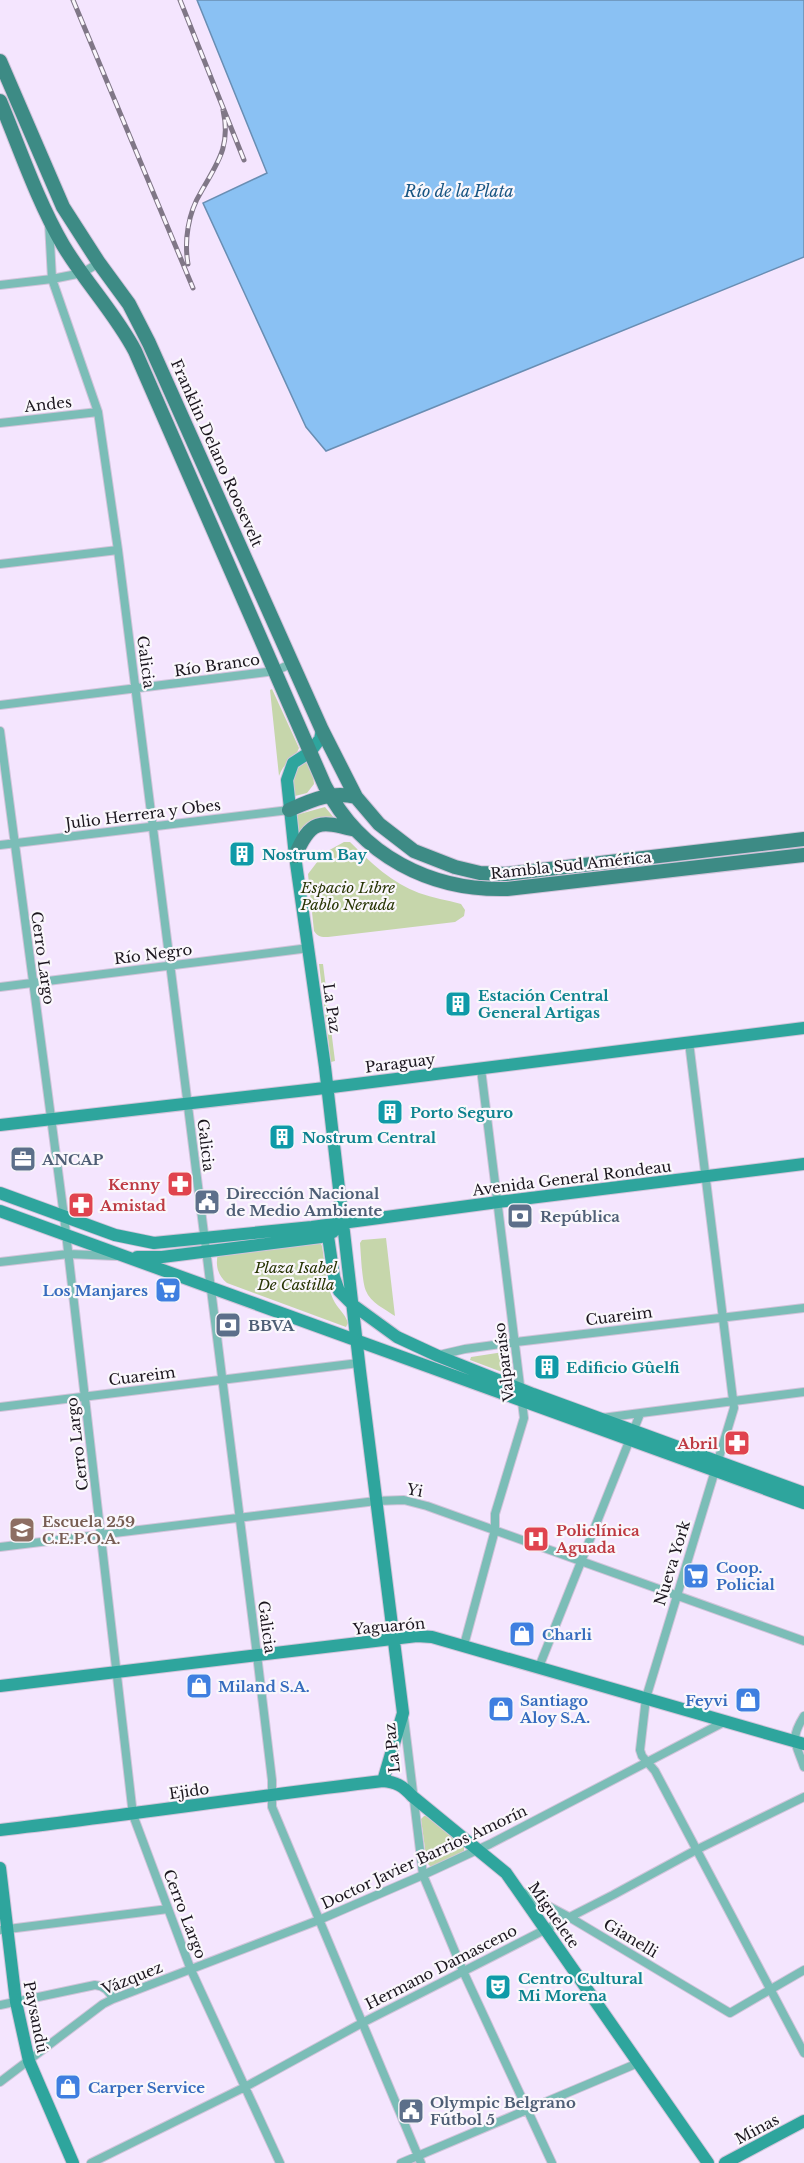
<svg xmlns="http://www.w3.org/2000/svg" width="804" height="2163" viewBox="0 0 804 2163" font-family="'Libre Baskerville',serif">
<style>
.green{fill:#c6d6ab}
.water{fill:#8ac1f3;stroke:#698eb3;stroke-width:1.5}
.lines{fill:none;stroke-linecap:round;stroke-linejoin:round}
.street-casing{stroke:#d1c4da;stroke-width:10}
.secondary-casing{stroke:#d1c4da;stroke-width:14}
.primary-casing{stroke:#d1c4da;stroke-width:16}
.street{stroke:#7bbdb7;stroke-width:8}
.secondary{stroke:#2ea59d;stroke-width:12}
.primary{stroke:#3d8b85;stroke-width:14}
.rail-casing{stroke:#807787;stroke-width:5}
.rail{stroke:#faf7fc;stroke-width:3;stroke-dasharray:9;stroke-linecap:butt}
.labels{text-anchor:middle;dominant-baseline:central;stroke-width:4.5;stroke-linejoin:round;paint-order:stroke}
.street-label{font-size:15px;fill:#1b161e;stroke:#faf7fc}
.culture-label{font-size:15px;font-weight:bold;fill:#0d838f;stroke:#faf7fc;text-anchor:start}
.park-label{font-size:15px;font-style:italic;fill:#283504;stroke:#faf7fc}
.service-label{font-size:15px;font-weight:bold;fill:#4e5e75;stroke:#faf7fc;text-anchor:start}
.health-label{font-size:15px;font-weight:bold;fill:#be3a42;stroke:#faf7fc;text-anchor:end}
.shop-label{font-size:15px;font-weight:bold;fill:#366cbe;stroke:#faf7fc;text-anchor:start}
.education-label{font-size:15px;font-weight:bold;fill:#785e54;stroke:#faf7fc;text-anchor:start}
.water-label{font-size:16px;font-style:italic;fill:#185582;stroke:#faf7fc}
</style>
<rect width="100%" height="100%" fill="#f4e5fe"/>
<path class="green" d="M272,689l27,59c-3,10 -15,13 -20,28l-9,-86z
M306,761l7,14 1,9 -7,9 -12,3c-3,-17 -5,-24 11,-35z
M325,807l10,12 -37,19 -2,-23z
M344,842h6c21,21 42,41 69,51 14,5 28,7 42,11l4,6 -1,6 -9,6 -127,15c-7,0 -10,0 -14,-6l-6,-57 16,-21z
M319,964h4l12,97 -4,1z
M386,1238l9,78c-9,-6 -25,-14 -29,-25 -4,-9 -5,-36 -6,-48l2,-3z
M320,1242l2,4c3,17 3,36 11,53 4,9 12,14 15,24l-2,4 -119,-44c-9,-7 -12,-18 -9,-29z
M510,1351l3,25 -43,-16 1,-3z
M424,1816h3l37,30v5l-31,16 -3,-1 -3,-3 -6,-44z"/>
<path class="water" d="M197,0h607v257l-478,194 -20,-24 -103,-224 64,-30z"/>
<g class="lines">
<g class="street-casing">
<path id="street" d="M49,223l3,56 46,133 20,138 139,1105 15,125v27l149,356
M0,285l52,-6 30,-6 17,-10
M0,423l98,-11
M0,564l118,-14
M0,705l275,-34 18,-8
M0,731l64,485 69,599 58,155 89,193
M0,845l289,-35
M0,987l309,-39
M689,1042l45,366 -88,290 -6,52 2,6 13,15 149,282
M0,1262l68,-8 48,2
M439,1355l26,-6 51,-7 288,-34
M0,1407l359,-44
M602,1418l202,-26
M0,1547l376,-46 28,-1 23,6 377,135
M464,1645l31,-115v-16l29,-96 -43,-349
M539,1667l101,-253
M804,1716c-15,24 -8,27 0,51
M404,1718l19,157 40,96 89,192
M520,1891l49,26 161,96 74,-43
M0,1930l168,-21
M0,2005l95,-20c10,1 14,6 18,14
M0,2082l103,-78 10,-5 206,-79 104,-45 67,-31 236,-123
M91,2163l154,-76 117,-64 251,-128 83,-45 108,-53
M401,2163l237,-100"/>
</g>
<g class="secondary-casing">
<path id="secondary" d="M322,730l-2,9 -10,13 -17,11 -6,17 8,76 30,211 35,304 43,342 -20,68
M0,1125l316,-36 488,-61
M0,1193l115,42 39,8 158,-16 186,-25 306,-38
M0,1211l804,292
M328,1236l6,41 5,14 14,14 44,32 41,19 95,38 271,99
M137,1257h25l159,-20 12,-5
M0,1686l417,-50 15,1 372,107
M0,1830c128,-15 255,-34 383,-49 13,1 20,5 29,15l94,77 202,290
M0,1868l16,134 13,59 44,102
M725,2163l79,-42"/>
</g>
<g class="primary-casing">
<path id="primary" d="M0,61l63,146 36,56 30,41 20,39 173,387 34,67 23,27 35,27 41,16 25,6 26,1 298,-35
M0,101c20,48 37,99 63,144 22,37 52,68 72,106l190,435c36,70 106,105 182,103l297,-34
M289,810c23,-10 42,-19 67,-13
M295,856c16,-38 25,-35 61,-26"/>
</g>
<use href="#street" class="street"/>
<use href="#secondary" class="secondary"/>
<use href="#primary" class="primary"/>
<g class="rail-casing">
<path id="rail" d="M73,0l120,288
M180,0l64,160
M188,264c-4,-23 0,-51 13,-72 17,-30 30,-46 22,-82"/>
</g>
<use href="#rail" class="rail"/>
</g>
<defs>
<g id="building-square" transform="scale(1.35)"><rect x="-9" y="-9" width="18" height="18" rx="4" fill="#0f9aa8" stroke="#faf7fc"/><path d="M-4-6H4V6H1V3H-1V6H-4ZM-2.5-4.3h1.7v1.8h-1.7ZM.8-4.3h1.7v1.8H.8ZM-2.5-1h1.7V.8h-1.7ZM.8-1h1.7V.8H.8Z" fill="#fff"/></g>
<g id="office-square" transform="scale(1.35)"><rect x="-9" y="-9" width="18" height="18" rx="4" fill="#5c6f8a" stroke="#faf7fc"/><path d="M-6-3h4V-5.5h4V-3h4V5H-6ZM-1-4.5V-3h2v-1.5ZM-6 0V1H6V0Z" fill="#fff"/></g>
<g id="pharmacy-square" transform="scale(1.35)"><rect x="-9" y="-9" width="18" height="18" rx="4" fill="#e0444e" stroke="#faf7fc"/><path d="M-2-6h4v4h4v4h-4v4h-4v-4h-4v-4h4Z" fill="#fff"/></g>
<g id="civic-square" transform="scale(1.35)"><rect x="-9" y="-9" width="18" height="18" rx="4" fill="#5c6f8a" stroke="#faf7fc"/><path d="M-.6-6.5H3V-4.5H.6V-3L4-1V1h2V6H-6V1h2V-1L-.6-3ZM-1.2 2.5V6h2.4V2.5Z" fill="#fff"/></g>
<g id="bank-square" transform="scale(1.35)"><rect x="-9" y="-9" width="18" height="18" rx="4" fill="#5c6f8a" stroke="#faf7fc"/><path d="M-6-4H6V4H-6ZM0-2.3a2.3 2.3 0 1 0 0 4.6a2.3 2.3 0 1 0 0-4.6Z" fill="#fff"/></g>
<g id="supermarket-square" transform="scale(1.35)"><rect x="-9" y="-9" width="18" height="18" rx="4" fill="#3f7fe0" stroke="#faf7fc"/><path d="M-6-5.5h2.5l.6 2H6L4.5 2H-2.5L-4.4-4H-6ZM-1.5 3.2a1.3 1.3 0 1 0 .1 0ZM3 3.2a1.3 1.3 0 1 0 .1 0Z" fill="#fff"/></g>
<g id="school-square" transform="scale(1.35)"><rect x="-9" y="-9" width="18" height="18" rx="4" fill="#8d6e63" stroke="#faf7fc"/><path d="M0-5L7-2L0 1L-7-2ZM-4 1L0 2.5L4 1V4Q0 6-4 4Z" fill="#fff"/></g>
<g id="hospital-square" transform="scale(1.35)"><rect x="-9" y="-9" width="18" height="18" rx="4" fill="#e0444e" stroke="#faf7fc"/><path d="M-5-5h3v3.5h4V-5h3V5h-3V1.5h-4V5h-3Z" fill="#fff"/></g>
<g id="shop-square" transform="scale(1.35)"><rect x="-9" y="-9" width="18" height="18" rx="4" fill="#3f7fe0" stroke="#faf7fc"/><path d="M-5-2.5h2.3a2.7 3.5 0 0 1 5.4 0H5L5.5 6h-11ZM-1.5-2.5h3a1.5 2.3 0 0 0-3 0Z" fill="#fff"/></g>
<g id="theatre-square" transform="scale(1.35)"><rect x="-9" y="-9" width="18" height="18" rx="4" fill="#0f9aa8" stroke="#faf7fc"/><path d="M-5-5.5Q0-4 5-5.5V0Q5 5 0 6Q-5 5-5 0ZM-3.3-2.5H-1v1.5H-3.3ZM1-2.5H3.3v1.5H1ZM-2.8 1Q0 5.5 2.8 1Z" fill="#fff"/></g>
</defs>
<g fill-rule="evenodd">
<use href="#building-square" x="242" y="854"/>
<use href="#building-square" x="458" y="1004"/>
<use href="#building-square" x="390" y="1112"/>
<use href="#building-square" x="282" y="1137"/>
<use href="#office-square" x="23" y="1159"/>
<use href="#pharmacy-square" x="180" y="1184"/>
<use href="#civic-square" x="207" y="1202"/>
<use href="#pharmacy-square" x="81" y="1205"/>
<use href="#bank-square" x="520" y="1216"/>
<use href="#supermarket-square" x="168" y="1290"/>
<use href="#bank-square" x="228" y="1325"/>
<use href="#building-square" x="547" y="1367"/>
<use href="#pharmacy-square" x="737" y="1443"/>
<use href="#school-square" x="22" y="1530"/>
<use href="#hospital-square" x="536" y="1539"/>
<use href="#supermarket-square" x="696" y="1576"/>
<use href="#shop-square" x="522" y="1634"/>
<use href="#shop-square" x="199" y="1686"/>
<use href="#shop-square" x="748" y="1700"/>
<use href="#shop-square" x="501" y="1709"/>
<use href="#theatre-square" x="498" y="1987"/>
<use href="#shop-square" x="68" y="2087"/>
<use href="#civic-square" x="411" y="2111"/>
</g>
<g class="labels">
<g class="street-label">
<text transform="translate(48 404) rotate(-6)">Andes</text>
<text transform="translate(217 453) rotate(66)">Franklin Delano Roosevelt</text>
<text transform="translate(146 662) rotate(82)">Galicia</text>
<text transform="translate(217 665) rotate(-8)">Río Branco</text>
<text transform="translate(143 814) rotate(-7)">Julio Herrera y Obes</text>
<text transform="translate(571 865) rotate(-6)">Rambla Sud América</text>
<text transform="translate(153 954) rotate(-7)">Río Negro</text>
<text transform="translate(43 958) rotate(82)">Cerro Largo</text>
<text transform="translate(332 1008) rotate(82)">La Paz</text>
<text transform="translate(400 1063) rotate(-7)">Paraguay</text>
<text transform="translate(206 1145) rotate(83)">Galicia</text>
<text transform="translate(572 1178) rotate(-7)">Avenida General Rondeau</text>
<text transform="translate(619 1316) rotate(-7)">Cuareim</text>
<text transform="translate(504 1362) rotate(-97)">Valparaíso</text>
<text transform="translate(142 1376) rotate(-7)">Cuareim</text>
<text transform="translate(77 1444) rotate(-97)">Cerro Largo</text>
<text transform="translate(415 1490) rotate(11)">Yi</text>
<text transform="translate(672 1563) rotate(-73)">Nueva York</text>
<text transform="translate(389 1626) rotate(-5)">Yaguarón</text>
<text transform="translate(267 1627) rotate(82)">Galicia</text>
<text transform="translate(392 1748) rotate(-96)">La Paz</text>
<text transform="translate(189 1791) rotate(-8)">Ejido</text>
<text transform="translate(424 1857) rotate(-25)">Doctor Javier Barrios Amorín</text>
<text transform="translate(185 1914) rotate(69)">Cerro Largo</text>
<text transform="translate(554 1915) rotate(55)">Miguelete</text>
<text transform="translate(631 1938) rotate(31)">Gianelli</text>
<text transform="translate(441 1967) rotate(-27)">Hermano Damasceno</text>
<text transform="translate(132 1978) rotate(-22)">Vázquez</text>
<text transform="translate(36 2017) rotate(79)">Paysandú</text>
<text transform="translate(757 2129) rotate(-28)">Minas</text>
</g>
<g class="culture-label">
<text x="262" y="854">Nostrum Bay</text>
<text x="478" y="995">Estación Central<tspan x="478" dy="17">General Artigas</tspan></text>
<text x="410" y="1112">Porto Seguro</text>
<text x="302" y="1137">Nostrum Central</text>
<text x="566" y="1367">Edificio Gûelfi</text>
<text x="518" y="1978">Centro Cultural<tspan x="518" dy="17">Mi Morena</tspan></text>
</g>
<g class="park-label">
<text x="348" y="887">Espacio Libre<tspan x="348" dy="17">Pablo Neruda</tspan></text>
<text x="296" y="1267">Plaza Isabel<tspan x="296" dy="17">De Castilla</tspan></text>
</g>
<g class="service-label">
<text x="42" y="1159">ANCAP</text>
<text x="226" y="1193">Dirección Nacional<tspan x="226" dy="17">de Medio Ambiente</tspan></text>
<text x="540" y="1216">República</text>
<text x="248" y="1325">BBVA</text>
<text x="430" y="2102">Olympic Belgrano<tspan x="430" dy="17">Fútbol 5</tspan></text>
</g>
<g class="health-label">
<text x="160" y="1184">Kenny</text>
<text x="100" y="1205" text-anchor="start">Amistad</text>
<text x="718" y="1443">Abril</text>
<text x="556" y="1530" text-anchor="start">Policlínica<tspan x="556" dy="17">Aguada</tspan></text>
</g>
<g class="shop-label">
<text x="148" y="1290" text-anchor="end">Los Manjares</text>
<text x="716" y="1567">Coop.<tspan x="716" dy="17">Policial</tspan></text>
<text x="542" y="1634">Charli</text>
<text x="218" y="1686">Miland S.A.</text>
<text x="520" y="1700">Santiago<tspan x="520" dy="17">Aloy S.A.</tspan></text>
<text x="728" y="1700" text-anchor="end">Feyvi</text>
<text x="88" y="2087">Carper Service</text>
</g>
<g class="education-label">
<text x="42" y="1521">Escuela 259<tspan x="42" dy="17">C.E.P.O.A.</tspan></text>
</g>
<g class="water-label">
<text x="459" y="191">Río de la Plata</text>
</g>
</g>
</svg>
